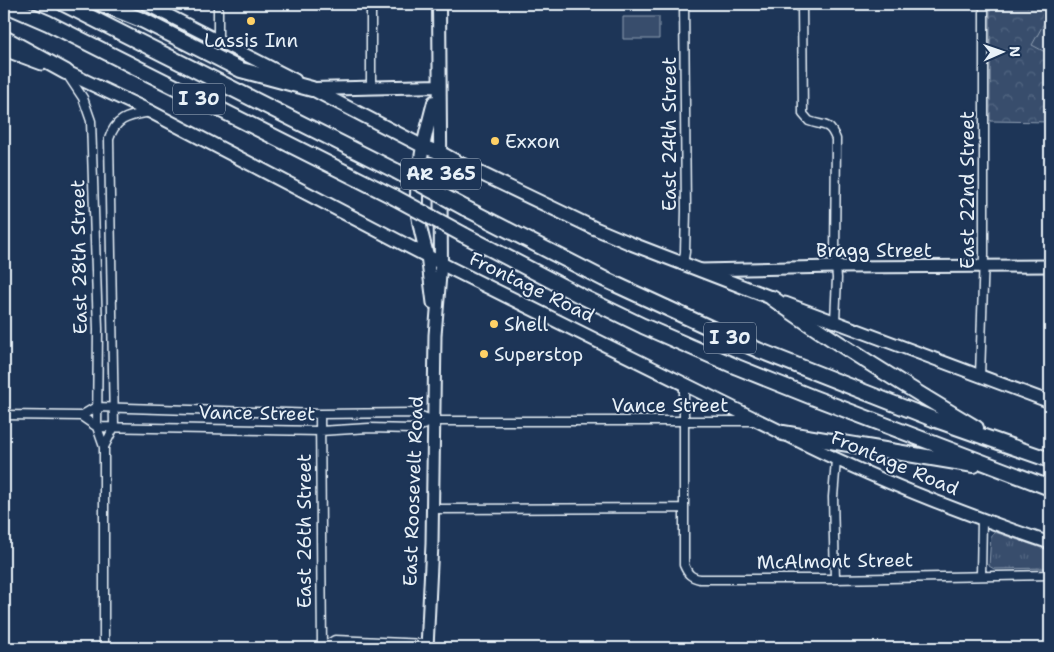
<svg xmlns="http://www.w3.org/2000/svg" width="1054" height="652" viewBox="0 0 1054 652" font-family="'Shantell Sans',sans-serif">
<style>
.grass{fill:url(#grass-tufts);stroke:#909fb2}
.forest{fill:url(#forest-crowns);stroke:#909fb2}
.pitch{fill:#374d6c;stroke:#909fb2}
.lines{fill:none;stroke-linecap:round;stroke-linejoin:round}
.street-casing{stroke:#e8f1f8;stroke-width:11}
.secondary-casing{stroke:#e8f1f8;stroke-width:15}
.primary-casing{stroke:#e8f1f8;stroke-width:16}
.highway-casing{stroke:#e8f1f8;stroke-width:18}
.street{stroke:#1d3557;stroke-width:8}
.secondary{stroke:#1d3557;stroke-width:11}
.primary{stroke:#1d3557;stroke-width:12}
.highway{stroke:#1d3557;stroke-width:14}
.highway-bridge-casing{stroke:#e8f1f8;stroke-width:18;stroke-linecap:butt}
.highway-bridge{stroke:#1d3557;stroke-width:14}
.poi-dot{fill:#ffd166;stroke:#1d3557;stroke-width:2}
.labels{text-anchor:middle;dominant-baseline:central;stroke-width:4;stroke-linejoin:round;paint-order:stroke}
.shield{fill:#1d3557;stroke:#abb9c8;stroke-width:1}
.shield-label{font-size:18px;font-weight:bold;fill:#e8f1f8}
.poi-label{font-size:19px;fill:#e8f1f8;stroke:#1d3557;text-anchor:start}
.street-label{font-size:19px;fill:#e8f1f8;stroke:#1d3557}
</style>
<defs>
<pattern id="grass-tufts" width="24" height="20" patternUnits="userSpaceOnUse" patternTransform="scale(1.25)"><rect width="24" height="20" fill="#374d6c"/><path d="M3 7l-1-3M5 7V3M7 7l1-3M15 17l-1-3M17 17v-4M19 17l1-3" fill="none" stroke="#546782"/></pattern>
<pattern id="forest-crowns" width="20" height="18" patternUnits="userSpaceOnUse" patternTransform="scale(1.25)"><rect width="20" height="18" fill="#374d6c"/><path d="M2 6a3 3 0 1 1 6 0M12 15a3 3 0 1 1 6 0" fill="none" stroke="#546782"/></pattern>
</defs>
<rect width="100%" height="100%" fill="#1d3557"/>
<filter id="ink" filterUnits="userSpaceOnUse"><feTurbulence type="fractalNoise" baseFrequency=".02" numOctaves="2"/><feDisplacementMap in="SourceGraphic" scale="10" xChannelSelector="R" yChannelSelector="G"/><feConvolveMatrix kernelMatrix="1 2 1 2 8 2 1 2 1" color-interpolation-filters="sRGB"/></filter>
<g filter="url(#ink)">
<path class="grass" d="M995,532l55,19v17l-56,1 -5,-3 2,-31z"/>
<path class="forest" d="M990,4h60v118l-60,-1z"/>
<path class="pitch" d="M1048,16l2,1v29l-3,7 -15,-8z
M623,17h36v22h-36z"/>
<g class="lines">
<g class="street-casing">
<path id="street" d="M218,4v36
M802,4l1,110 6,7c15,6 20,0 27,18l-1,116 2,23 -2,43
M67,74l16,24 8,23 7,208 -1,98 7,20v201
M371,87v-83
M683,264l2,-12 1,-41 -2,-207
M980,376l4,-121v-251
M684,383v182c4,9 6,12 16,14h135l215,-4
M320,414l2,234
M4,415l77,1 15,-9 224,7 93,-1 21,8h318
M81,416l16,11 223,4 49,-3 43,1 22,-8
M104,447l10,-20 -5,-288c7,-22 20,-23 41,-27
M432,509l252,-1
M981,575l1,-55
M835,579l-2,-82 3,-37
M322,648l13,-8 92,4"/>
</g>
<g class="secondary-casing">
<path id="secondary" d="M146,4l149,76
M4,50l38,14
M427,255l6,48
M700,270l135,-3 215,-1
M785,303l265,99
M789,436c84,43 172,77 261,107
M427,648l5,-104 3,-209 6,-72"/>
</g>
<g class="primary-casing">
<path id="primary" d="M439,4c0,86 2,172 2,259
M66,72l85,40 299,156 333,165
M312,89l112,58 17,6 22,12 131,63 38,16 140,54
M313,89l125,-3
M427,255c-4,-16 -9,-32 -10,-49 -1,-35 8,-70 17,-104"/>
</g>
<g class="highway-casing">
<path id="highway" d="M4,4l44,19 346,174
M64,4l332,167
M102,4l42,17 97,49 71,19
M4,38l62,34
M465,208l139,71 154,71 175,69 117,41
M464,235l117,61 62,30 94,41 75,30 238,91
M772,298c66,47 135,89 204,130
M783,433l191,32"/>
</g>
<use href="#street" class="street"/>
<use href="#secondary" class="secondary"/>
<use href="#primary" class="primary"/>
<use href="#highway" class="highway"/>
<g class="highway-bridge-casing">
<path id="highway-bridge" d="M396,171l69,37
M394,197l70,38"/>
</g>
<use href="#highway-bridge" class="highway-bridge"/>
</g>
</g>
<g class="poi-dot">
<circle cx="251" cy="21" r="5"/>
<circle cx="495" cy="141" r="5"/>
<circle cx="494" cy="324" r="5"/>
<circle cx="484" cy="354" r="5"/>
</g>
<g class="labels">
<g class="shield">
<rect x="173" y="83.5" width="52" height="31" rx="4"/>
<rect x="401" y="158.5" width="80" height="31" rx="4"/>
<rect x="704" y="322.5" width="52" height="31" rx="4"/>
</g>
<g class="shield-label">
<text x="199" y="99">I 30</text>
<text x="441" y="174">AR 365</text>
<text x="730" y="338">I 30</text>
</g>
<g class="poi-label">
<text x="251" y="40" text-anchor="middle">Lassis Inn</text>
<text x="505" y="141">Exxon</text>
<text x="504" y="324">Shell</text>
<text x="494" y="354">Superstop</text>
</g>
<g class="street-label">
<text transform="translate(669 134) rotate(-90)">East 24th Street</text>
<text transform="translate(967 190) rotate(-90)">East 22nd Street</text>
<text x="874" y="250">Bragg Street</text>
<text transform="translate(79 257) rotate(-91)">East 28th Street</text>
<text transform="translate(532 287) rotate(26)">Frontage Road</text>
<text x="670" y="405">Vance Street</text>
<text transform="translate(257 413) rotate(1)">Vance Street</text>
<text transform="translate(895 463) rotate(23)">Frontage Road</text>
<text transform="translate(413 491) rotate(-88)">East Roosevelt Road</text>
<text transform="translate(304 531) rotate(-90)">East 26th Street</text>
<text transform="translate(835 561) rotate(-1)">McAlmont Street</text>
</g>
</g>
<rect width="1054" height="652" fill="none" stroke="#1d3557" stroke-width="20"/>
<rect x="10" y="10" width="1034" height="632" fill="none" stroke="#e8f1f8" stroke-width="2" filter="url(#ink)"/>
<g transform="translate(1002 52) rotate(88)" stroke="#1d3557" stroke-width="4" paint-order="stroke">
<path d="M0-4L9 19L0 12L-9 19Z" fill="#e8f1f8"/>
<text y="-8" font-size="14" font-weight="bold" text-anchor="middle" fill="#e8f1f8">N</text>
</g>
</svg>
